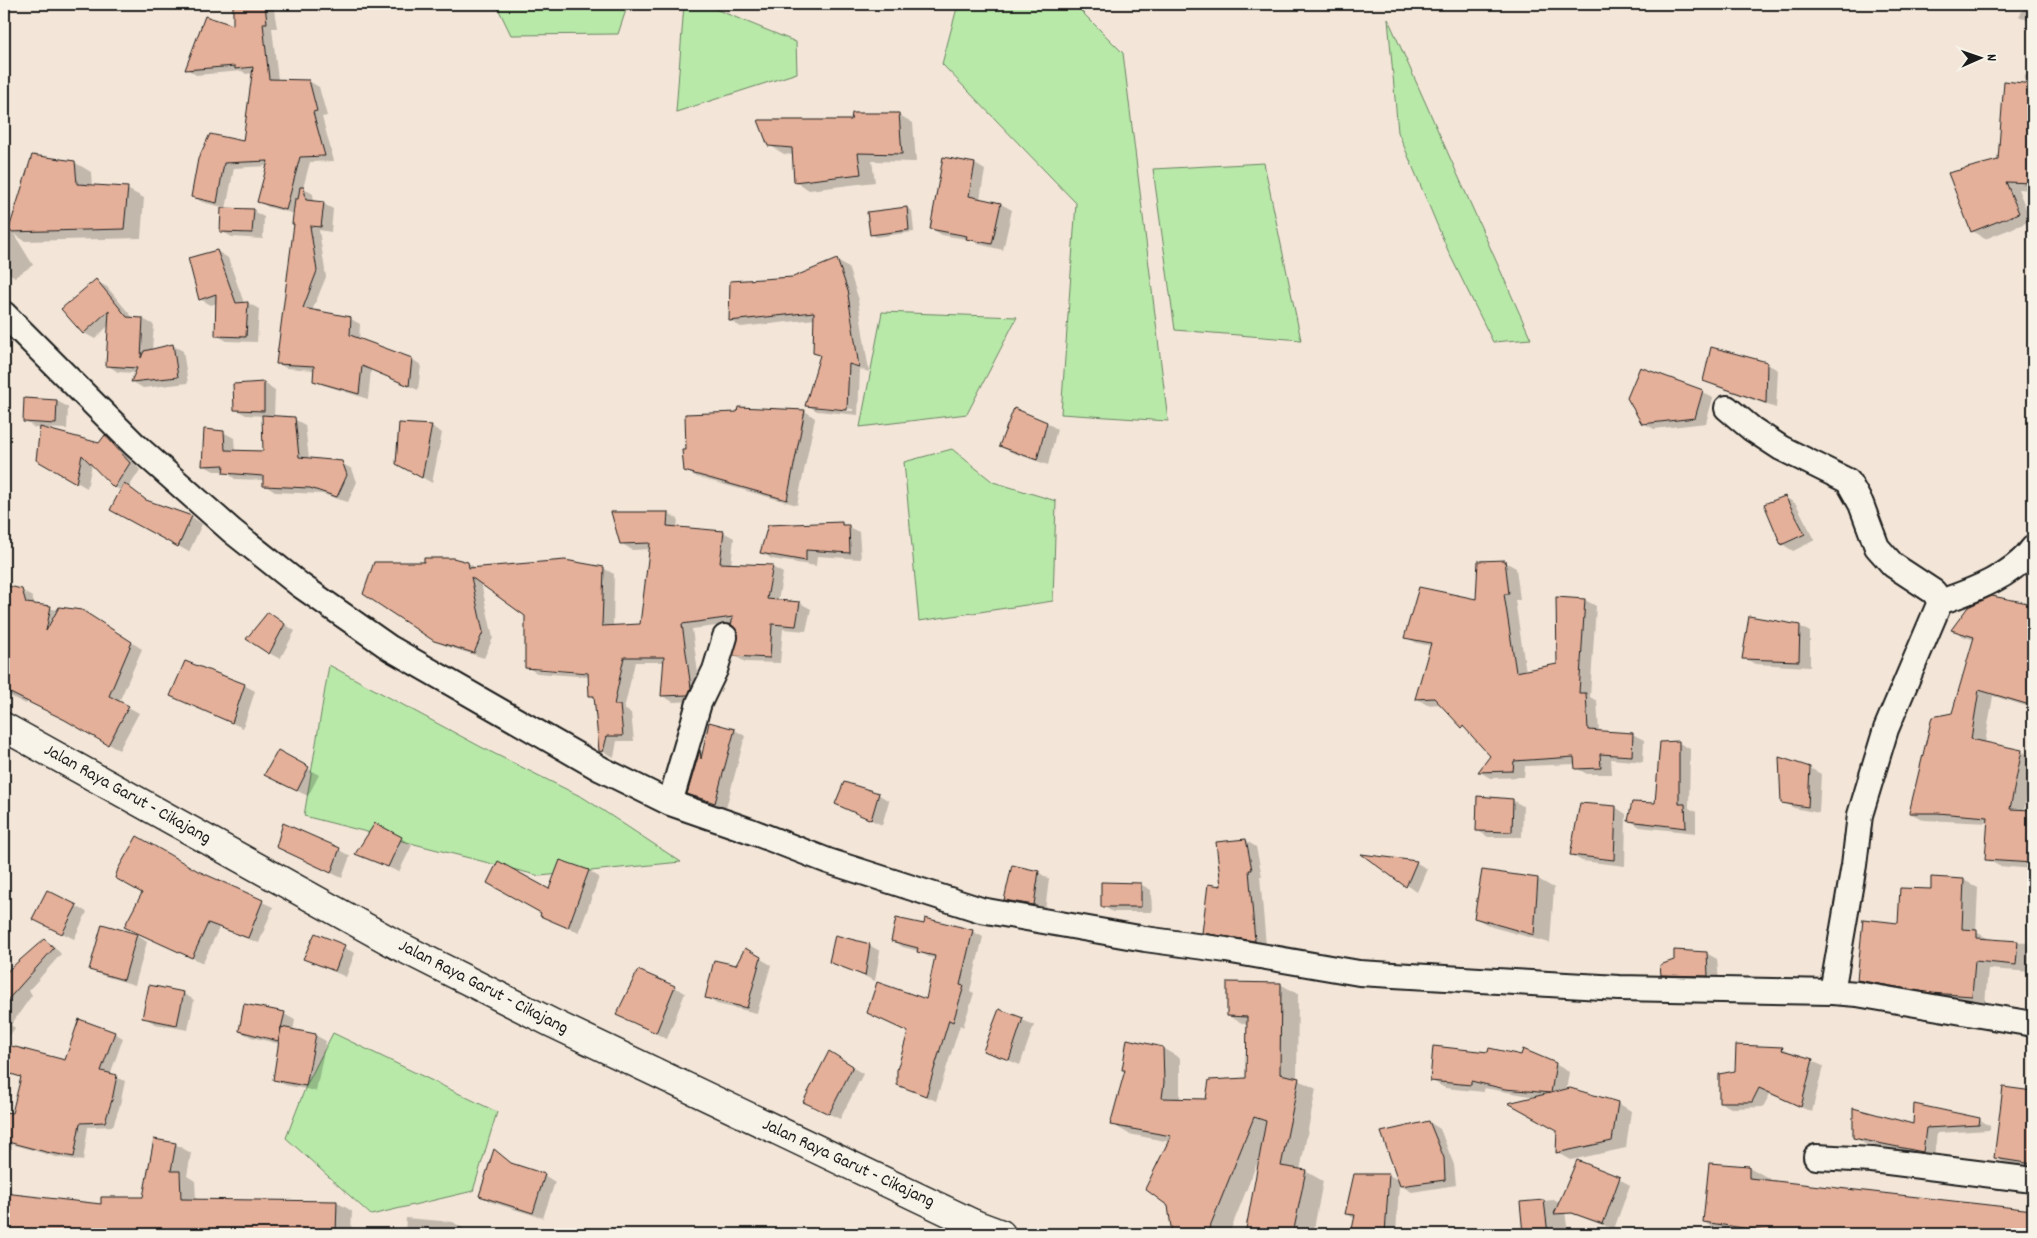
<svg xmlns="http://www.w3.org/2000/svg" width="2037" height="1238" viewBox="0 0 2037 1238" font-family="Dekko,sans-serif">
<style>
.green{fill:#b8e9a9;stroke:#6a8262}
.shadow{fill:#0003;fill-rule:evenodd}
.building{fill:#e5b099;stroke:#1c1c1c}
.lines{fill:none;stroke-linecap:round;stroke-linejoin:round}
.street-casing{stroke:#1c1c1c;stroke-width:28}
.secondary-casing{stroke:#1c1c1c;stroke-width:31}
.primary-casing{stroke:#1c1c1c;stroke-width:31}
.street{stroke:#f7f3e8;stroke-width:24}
.secondary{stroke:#f7f3e8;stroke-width:28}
.primary{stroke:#f7f3e8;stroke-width:28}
.labels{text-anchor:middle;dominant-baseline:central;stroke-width:4;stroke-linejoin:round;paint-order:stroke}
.street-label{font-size:18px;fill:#1c1c1c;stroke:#f7f3e8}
</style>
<rect width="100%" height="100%" fill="#f3e6d8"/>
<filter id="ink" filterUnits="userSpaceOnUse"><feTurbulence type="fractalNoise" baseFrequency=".02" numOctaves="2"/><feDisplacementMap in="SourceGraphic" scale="10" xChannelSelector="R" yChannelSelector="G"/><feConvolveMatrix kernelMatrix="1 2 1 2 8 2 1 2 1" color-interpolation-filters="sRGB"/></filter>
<g filter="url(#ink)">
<path class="green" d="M496,4h132l-10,30 -107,1z
M684,4h19l93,38 1,31 -121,39z
M958,4h116l49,49 45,368 -107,-7 15,-211 -134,-139z
M1388,19l143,320 -38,3 -44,-89 -51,-121z
M1264,163l37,177 -126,-10 -22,-161z
M882,312l135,5 -50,97 -107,13z
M952,449l41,33 63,19 -3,100 -134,20 -15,-159z
M329,665l152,82 103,51 97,64 -141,14 -236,-60z
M333,1033l164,79 -24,79 -102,24 -85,-77 20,-52z"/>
<path class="shadow" d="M234,4h39l4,24h-5l6,52 31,1 10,6 8,29 -5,1 12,44 -24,1 -7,26 10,6 1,8 10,2 9,5 -2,23 -12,-2 7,47 -14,34 39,8 9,5 -1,16 53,19 9,6 -3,25 -47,-20 -3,29 -44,-14 -10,-5 1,-10 -29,-2 -9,-5 18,-139v-10l-27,-7 -9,-6 9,-35 -34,2 -8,41 27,2 11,6 -1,22 -31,-2 -11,-6 1,-24 -20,-5 -10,-6 7,-36 45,-18 9,-69 -7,1 -4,-3 -46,4 -9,-6 48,-43z
M2027,4h6v19l-14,-7z
M2025,75l8,1v114l-15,-1 13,32 -46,18 -13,-8 27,-70 25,-77z
M898,114l15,9 3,39 -44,-1 3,21 -66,8 -14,-9 -1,-26 -10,-1 -15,-9 83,-23z
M74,162l17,10 1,15 35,2 17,9 -3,40 -116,3 -11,-7 19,31 -18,12 -11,-7v-49l6,8z
M975,164l10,6 -5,29 21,5 11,6 -9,40 -25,-6 -6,-4 -30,-5 -10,-6z
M907,208l5,3 2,21 -38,5 -5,-3z
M217,251l11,7 16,45h4l11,6 -2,33 -30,-1 -11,-6 1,-32 -6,2 -11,-6z
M837,261l11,6 11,33h-1l11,72 -9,-3 -2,46 -41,-4 -10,-6 14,-49 -7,-4 1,-33 -74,8 -11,-6 63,-43zM817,406l36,3v2l-36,-3z
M96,281l11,6 26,31 10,1 11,6 -2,25 20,-5 11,6 5,32 -45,5 -10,-6 4,-9 -19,-1 -11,-7 2,-40 -14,14 -11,-6z
M1767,364l11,6 -2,38 -61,-22 -10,-6z
M264,383l11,7 -1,27 20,2 11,6 4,34 32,4 11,6 5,13 -9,20 -26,-8 -47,-2 -11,-7v-5l-29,-1 -10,-8h-11l-11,-6 20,-33 11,6 1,13 30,2 -2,-37 -17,-1 -11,-6 -1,-24z
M1702,392l11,6 -7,25 -52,6 -11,-6z
M57,401l11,6 -1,22 -32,-1 -11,-7z
M739,409l66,2 10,7 -18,87 -100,-28 -11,-6 1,-20 51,-38z
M1047,423l10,6 -9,36 -37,-13 -11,-6z
M431,426l11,7 -10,50 -35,-20z
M106,437l10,6 24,27 -11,17 22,16 41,14 10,7 -13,28 -77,-43 10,-18 -8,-4 -22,-23 -5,24 -49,-28 61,-15z
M1785,497l11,7 19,36 -22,11 -11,-7z
M613,513h55l10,6 -1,9 46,4 11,6 -3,27 41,2 11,6 -5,28 22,2 11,6 -5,22 -23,-2 -3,34 -35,-1 -10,-6 5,-22 -4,-7 -4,-3 -40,5 9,66 -3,6 -25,1 -10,-6 1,-34h-29l-11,47 7,4 3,28h-17l-3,16 -13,-6 -6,-53 -4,-3 -1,-18 -53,-4 -11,-6v-52l-45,-32 12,55 -9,20 -38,-12 -12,-6 34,-77 8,5h127l11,6 -1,53 28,-1 10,-77 -19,1 -11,-7zM535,667l60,5 -1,2 -59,-4z
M842,524l17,8 2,27 -44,-3 -1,10 -44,-7 -11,-7z
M1505,562l11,6 4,32h-5l11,72 32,-7 27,-65 11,6 -6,91 7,4 2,31 33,2 12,6 -1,22 -32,-3 1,15h-25l-11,-6v-4l-51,2 -1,11 -34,1 -10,-6 12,-16 -23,-26 -6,-3 -22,-23 -14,1 -11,-7 15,-52 -14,-3 -12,-6 72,-36z
M4,586l17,4 11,7 3,8 58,13 49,31 -23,53 20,11 -20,37 -44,-26 -47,-23 -2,3 -22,-11z
M1992,597l41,8v103l-40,-12 -8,47 36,8 12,7 -9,53 9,1v57l-34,-3 -13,-7 3,-36 -65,-3 -14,-7 43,-98 22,-75 -10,-3 -13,-7z
M279,620l16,11 -15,28 -11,-6z
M1799,626l11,6v35l-55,-3 -11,-6z
M244,685l11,6 -12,37 -72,-32z
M2033,724v9l-3,-2z
M735,730l10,6 -19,72 -27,-8 -11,-6 12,-42 4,1z
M1661,743h18l11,6 -1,59 7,4v21l-56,-6 -11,-7 27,-16z
M278,752l41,23 -11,21 -32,-15z
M1810,768l11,6 -2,39 -25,-5 -11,-6z
M878,794l11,7 -7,24 -46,-21z
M1512,800l11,6 -1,31h-34l-11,-7z
M1615,807l11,7 -1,52 -43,-5 -11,-6z
M401,838l11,7 -13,27 -43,-18z
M1245,840l11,7 6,29h-2l6,70 -52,-8 -11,-6z
M339,850l11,6 -8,22 -53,-25z
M1366,856l51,7 10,6 -10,23z
M589,871l10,6 -20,56 -38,-18 9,-24z
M197,872l76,35 -14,36 -40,-15 -16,35 -67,-31 7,-40z
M1038,872l11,7 -4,32 -29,-5 -11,-7z
M1538,879l16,9 -4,55 -58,-16 -17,-9z
M1932,879l32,1 14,8 -2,44 15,8 36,3v-53h6v82l-45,-3 -3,35 -40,-4 -73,-13 -14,-7 41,-56 33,-34z
M1140,884l11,6 1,22h-39l-11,-6z
M47,891l40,21 -13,27 -30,-15z
M925,926l47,5 11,6 -13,54 4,2 -11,34 -3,-2 -24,76 -38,-17 12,-52 -42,-19 59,-12 9,-42 -7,-2 -11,-6 -15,-4 -11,-6z
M137,935l10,7 -12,43 -34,-10 -11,-6z
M316,935l39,18 -9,24 -41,-18z
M44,940l9,5 8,9 -32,36 3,5 -21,30 4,3 -11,15v-67z
M869,945l11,6 -5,30 -44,-20z
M746,950l25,15 -14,48 -40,-9 -11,-7 31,-31z
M1706,953l11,6 2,22h-46l-11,-7z
M1280,984l18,10 -1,85 19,10 -16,81 5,1 18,10 -10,53h-67l13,-76 -30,76h-56l-3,-28v-64l-41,-8 -17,-10 14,-53 -3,-2 39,-21 18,10v42l27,1 40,-22 1,-53 -20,-10z
M674,987l11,6 -18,46 -50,-24z
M183,993l11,7 -6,30 -33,-6 -11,-7z
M999,1010l35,15 -14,40 -35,-15z
M284,1014l11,6 -2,11 22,4 11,6 -10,50 -31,-6 -11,-6 6,-35 -29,-7 -11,-6z
M114,1033l9,5 -13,37 15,6 -5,24 -7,21 -25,1 -5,34 -27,-4 -44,-13v5l-8,-1v-35l9,1 9,-36 -18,-7v-26l62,17z
M1782,1048l41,18 -11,46 -42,-18 -7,13 -32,1 -11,-6 16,-30z
M840,1059l23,15 -23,45 -25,-12z
M1555,1064l14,8 -3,19 52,12 13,8 -5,37 -55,12 -14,-8 1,-22 -22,-33 -52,-9v4l-39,-4 -14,-8z
M2004,1088l29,4v78l-22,-3 -16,-10z
M1979,1119l11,7v4l-53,3 -3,24 -69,-13 -11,-7 60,-11z
M1429,1122l11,7 14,36 2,20 -44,7 -13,-7 -3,49h-44l3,-15 -9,-6 9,-38h34l11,6z
M175,1144l16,9 -4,23 8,5 1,19 140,2 16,9 -1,23h-336l-11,-6v-34l98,12 42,-7z
M495,1151l21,15 28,9 11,7 -12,36 -52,-16 -11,-7z
M1710,1164l39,3 21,12v3l263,30v22h-307l-22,-12z
M1619,1179l11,6 -16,44 -49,-18 3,23h-43l-4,-31 33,-3 6,4z
M406,1218l47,4 16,10v2h-64z"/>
<path class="building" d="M233,4h32l2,19h-4l6,56 40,1 8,31 -4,1 12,44 -25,1 -14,53 -29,-8 11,-41 -44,2 -7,40 -26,-6 7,-38 12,-25 33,7 10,-74 -18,2v-3l-50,4 20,-54 28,9z
M2004,81l29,3v99l-27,-1 13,31 -48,19 -23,-59 50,-13z
M852,113h47l3,41 -44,-1 3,21 -67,8 -2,-34 -24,-2 -10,-26h93z
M32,155l43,6 2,23 51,3 -4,42 -116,3z
M943,157l32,6 -6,33 32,7 -9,41 -26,-5 1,-3 -37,-7z
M300,187h4l2,13 18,2 -3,25 -11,-1 7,45 -14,37 48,9 -1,18 62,23 -3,28 -47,-20 -3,28 -46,-13 1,-15 -38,-2 18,-140h-2l3,-25h3z
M907,207l2,23 -39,5 -3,-23z
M221,208l33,1 -2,24 -32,-1z
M217,250l19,53 12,-1 -2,35 -31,-1 1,-42 -17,6 -11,-42z
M837,259l12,35 -1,1 11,72 -10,-3 -2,46 -42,-4 15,-51 -7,-2 1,-41 -85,9 1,-40 63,-4z
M96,279l31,38 16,1 -2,40 3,-7 29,-7 5,33 -47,5 6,-14 -31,-2 3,-56 -26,24 -22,-25z
M1711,347l56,15 -1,41 -63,-22z
M1640,367l63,23 -8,28 -53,6 -15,-26z
M264,382v29l-30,-1 -1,-26z
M24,398l33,2 -1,24 -33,-2z
M738,407l67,3 -18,90 -103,-29 -2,-21h4l-1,-36 52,-2z
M1014,408l33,14 -10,38 -38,-14z
M262,415l33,2 4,40 43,4 5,14 -10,22 -27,-9 -47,-2v-10l-40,-3 1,-8 -22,1 2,-37 20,2 1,19 38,1z
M399,423l33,2 -10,53 -26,-14z
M40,427l59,16 6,-8 25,28 -16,25 -32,-33 -6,28 -40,-23z
M124,483l22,17 46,16 -14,31 -68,-37z
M1785,496l20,38 -24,11 -17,-41z
M611,512h57l-1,14 57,5 -4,32 53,2 -6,34 33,3 -4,24 -24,-2 -2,34 -37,-2 5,-22 -3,-6 -4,-3 2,-8 -51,7 9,64 -3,7 -27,1 3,-39h-40l-10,48h6l3,31h-16l-4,16 -4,-1 -5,-55h-5l-1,-23 -63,-5v-52l-54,-39 12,55 -9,21 -40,-12 -71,-47 11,-32h50v-4h29l15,4 1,6 96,-8 39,7 -2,59 38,-2 10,-81 -30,1z
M842,522v3h7l1,28 -44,-3v11l-46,-8 8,-28z
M1505,560l4,34h-5l12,78 41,-8 -1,-67 29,2 -6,94h7l2,37 45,3 -1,23 -32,-2 1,14 -26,1 -1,-12 -60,4 -1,10 -35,1 12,-16 -27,-30 -1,2 -28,-30 -19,1 16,-56 -27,-5 15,-51 57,12 2,-38z
M4,585l18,4 4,14 25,3 -5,25 13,-24 23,3 50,32 -23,54 20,10 -21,39 -43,-25 -61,-30z
M1992,596l41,8v102l-54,-16 -8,49 51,11 -12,59 23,1v53l-48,-3 3,-43 -51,-4h-28l23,-96 20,-4 22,-76 -23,-7 17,-23z
M268,612l17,12 -16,30 -23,-15z
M1749,616l51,9 -1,36 -57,-2z
M185,661l60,23 -13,39 -62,-27z
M709,722l26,7 -20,74 -28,-9 13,-44 1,9z
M1679,741v63h6l1,24 -58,-7 4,-19 23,1 5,-61z
M278,750l31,17 -12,24 -33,-16z
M1779,757l31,10 -2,40 -27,-4z
M844,782l35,11 -8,27 -36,-16z
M1477,796l36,3 -1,33 -36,-1z
M1580,803l36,3 -2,54 -44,-5z
M283,823l57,25 -9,25 -55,-26z
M375,823l27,14 -14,30 -33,-13z
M137,836l61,35 65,29 -15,38 -40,-15 -16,35 -68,-31 18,-34 -27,-15 3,-9z
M1246,839l6,31h-3l6,71 -53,-8 6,-49 13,2 -5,-44z
M1361,854l56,7 -11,26z
M560,860l29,10 -21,58 -28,-12 1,-3 -54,-30 11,-22 51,28z
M1012,865l27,6 -5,34 -30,-5z
M1482,870l56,8 -4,57 -60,-17z
M1931,877l33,2 -2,50 15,1v8l41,3 -2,24 -41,-4 -3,35 -41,-3 -74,-13 6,-61 35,4 2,-35 31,1z
M1101,882l40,1v24h-40z
M47,890l30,15 -15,29 -30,-15z
M896,918l28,6 1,-6 48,12 -13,55 4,1 -11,36 -4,-2 -23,76 -29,-11v-15l11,-38 -41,-19 10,-31 49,17 9,-43 -18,-4 1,-4 -27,-7z
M102,924l35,10 -13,46 -35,-10z
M315,933l30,12 -10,26 -32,-12z
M835,935l35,9 -5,32 -36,-14z
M44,939l10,9 -50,56v-30z
M745,948l16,9 -14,51 -42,-10 9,-38 22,5z
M1674,950l33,2 1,24 -47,-1 -1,-10 14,-5z
M638,970l37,16 -19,47 -40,-18z
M1227,982l54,1 -1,91 19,4 -18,88 25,4 -13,64h-48l21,-113 -12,-4 -47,117h-35l-4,-28 -23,-17 26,-53 -61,-11 15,-55h-3l5,-31 36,8 1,36 -2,15 44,1 3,-19 37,-2 1,-61 -20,-1z
M149,985l35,7 -7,33 -35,-7z
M244,1004l41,8 -7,29 -39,-10z
M999,1009l24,9 -14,42 -26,-9z
M79,1019l36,13 -14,39 16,4 -5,25 -7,22 -25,1 -6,34 -28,-5 -42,-11v-29l8,1 9,-36 -17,-5v-28l61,16z
M281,1027l35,7 -10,52 -33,-6z
M1736,1045l47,2 -1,3 31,9 -12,48 -42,-19 -7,14h-33v-28l16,-3z
M1433,1046l55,6 1,-4 32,7 2,-6 33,14 -5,30 19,-5 48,14 -6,39 -56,12 1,-23 -49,-27 42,-10 -45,-4 -34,-8v4l-41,-4z
M829,1051l24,15 -24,48 -26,-12z
M2003,1087l30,4v73l-39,-6z
M1914,1104l66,14 -1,7 -53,3 -3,24 -70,-14v-30l60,16z
M1429,1121l15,37 1,22 -45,6 -19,-54z
M154,1139l22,4 -5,28h9l1,28 156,2 -1,33h-309l-23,-6v-35l97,11v-7h42z
M494,1149l17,14 34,11 -12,39 -54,-17z
M1577,1160l43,17 -17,47 -31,-11 -18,1z
M1709,1163l40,3v12l284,32v24h-249l-81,-12z
M1354,1174h35l-4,60h-34l4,-19 -10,-1z
M1544,1200l4,34h-25l-3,-32z"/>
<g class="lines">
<g class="street-casing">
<path id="street" d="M4,314l130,130 98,87 68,54 90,63 211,121 69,34 78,27 80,31 153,49 164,29 81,11 133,23 260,15 213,4 25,2 176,30
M1727,408l25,21 29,19 67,33 13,23 16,43 16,18 41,27 6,10c32,-11 73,-26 93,-54
M670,803l29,-100 16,-33 10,-33
M1832,992l22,-127 6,-50 26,-86 54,-127
M1816,1157l56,3 161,20"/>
</g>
<g class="secondary-casing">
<path id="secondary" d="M974,1224l27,10"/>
</g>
<g class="primary-casing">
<path id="primary" d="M4,727l395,219 153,77 422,201 5,10"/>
</g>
<use href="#street" class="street"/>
<use href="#secondary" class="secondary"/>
<use href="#primary" class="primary"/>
</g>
</g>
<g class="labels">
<g class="street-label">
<text transform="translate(127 795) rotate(29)">Jalan Raya Garut - Cikajang</text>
<text transform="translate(483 988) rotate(27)">Jalan Raya Garut - Cikajang</text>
<text transform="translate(848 1164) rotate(25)">Jalan Raya Garut - Cikajang</text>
</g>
</g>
<rect width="2037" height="1238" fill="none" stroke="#f7f3e8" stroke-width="20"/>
<rect x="10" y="10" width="2017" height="1218" fill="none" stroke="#1c1c1c" stroke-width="2" filter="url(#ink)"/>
<g transform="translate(1980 58) rotate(88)" stroke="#f7f3e8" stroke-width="4" paint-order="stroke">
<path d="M0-4L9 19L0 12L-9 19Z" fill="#1c1c1c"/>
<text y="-8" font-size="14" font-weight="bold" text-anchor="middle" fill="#1c1c1c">N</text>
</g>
</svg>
